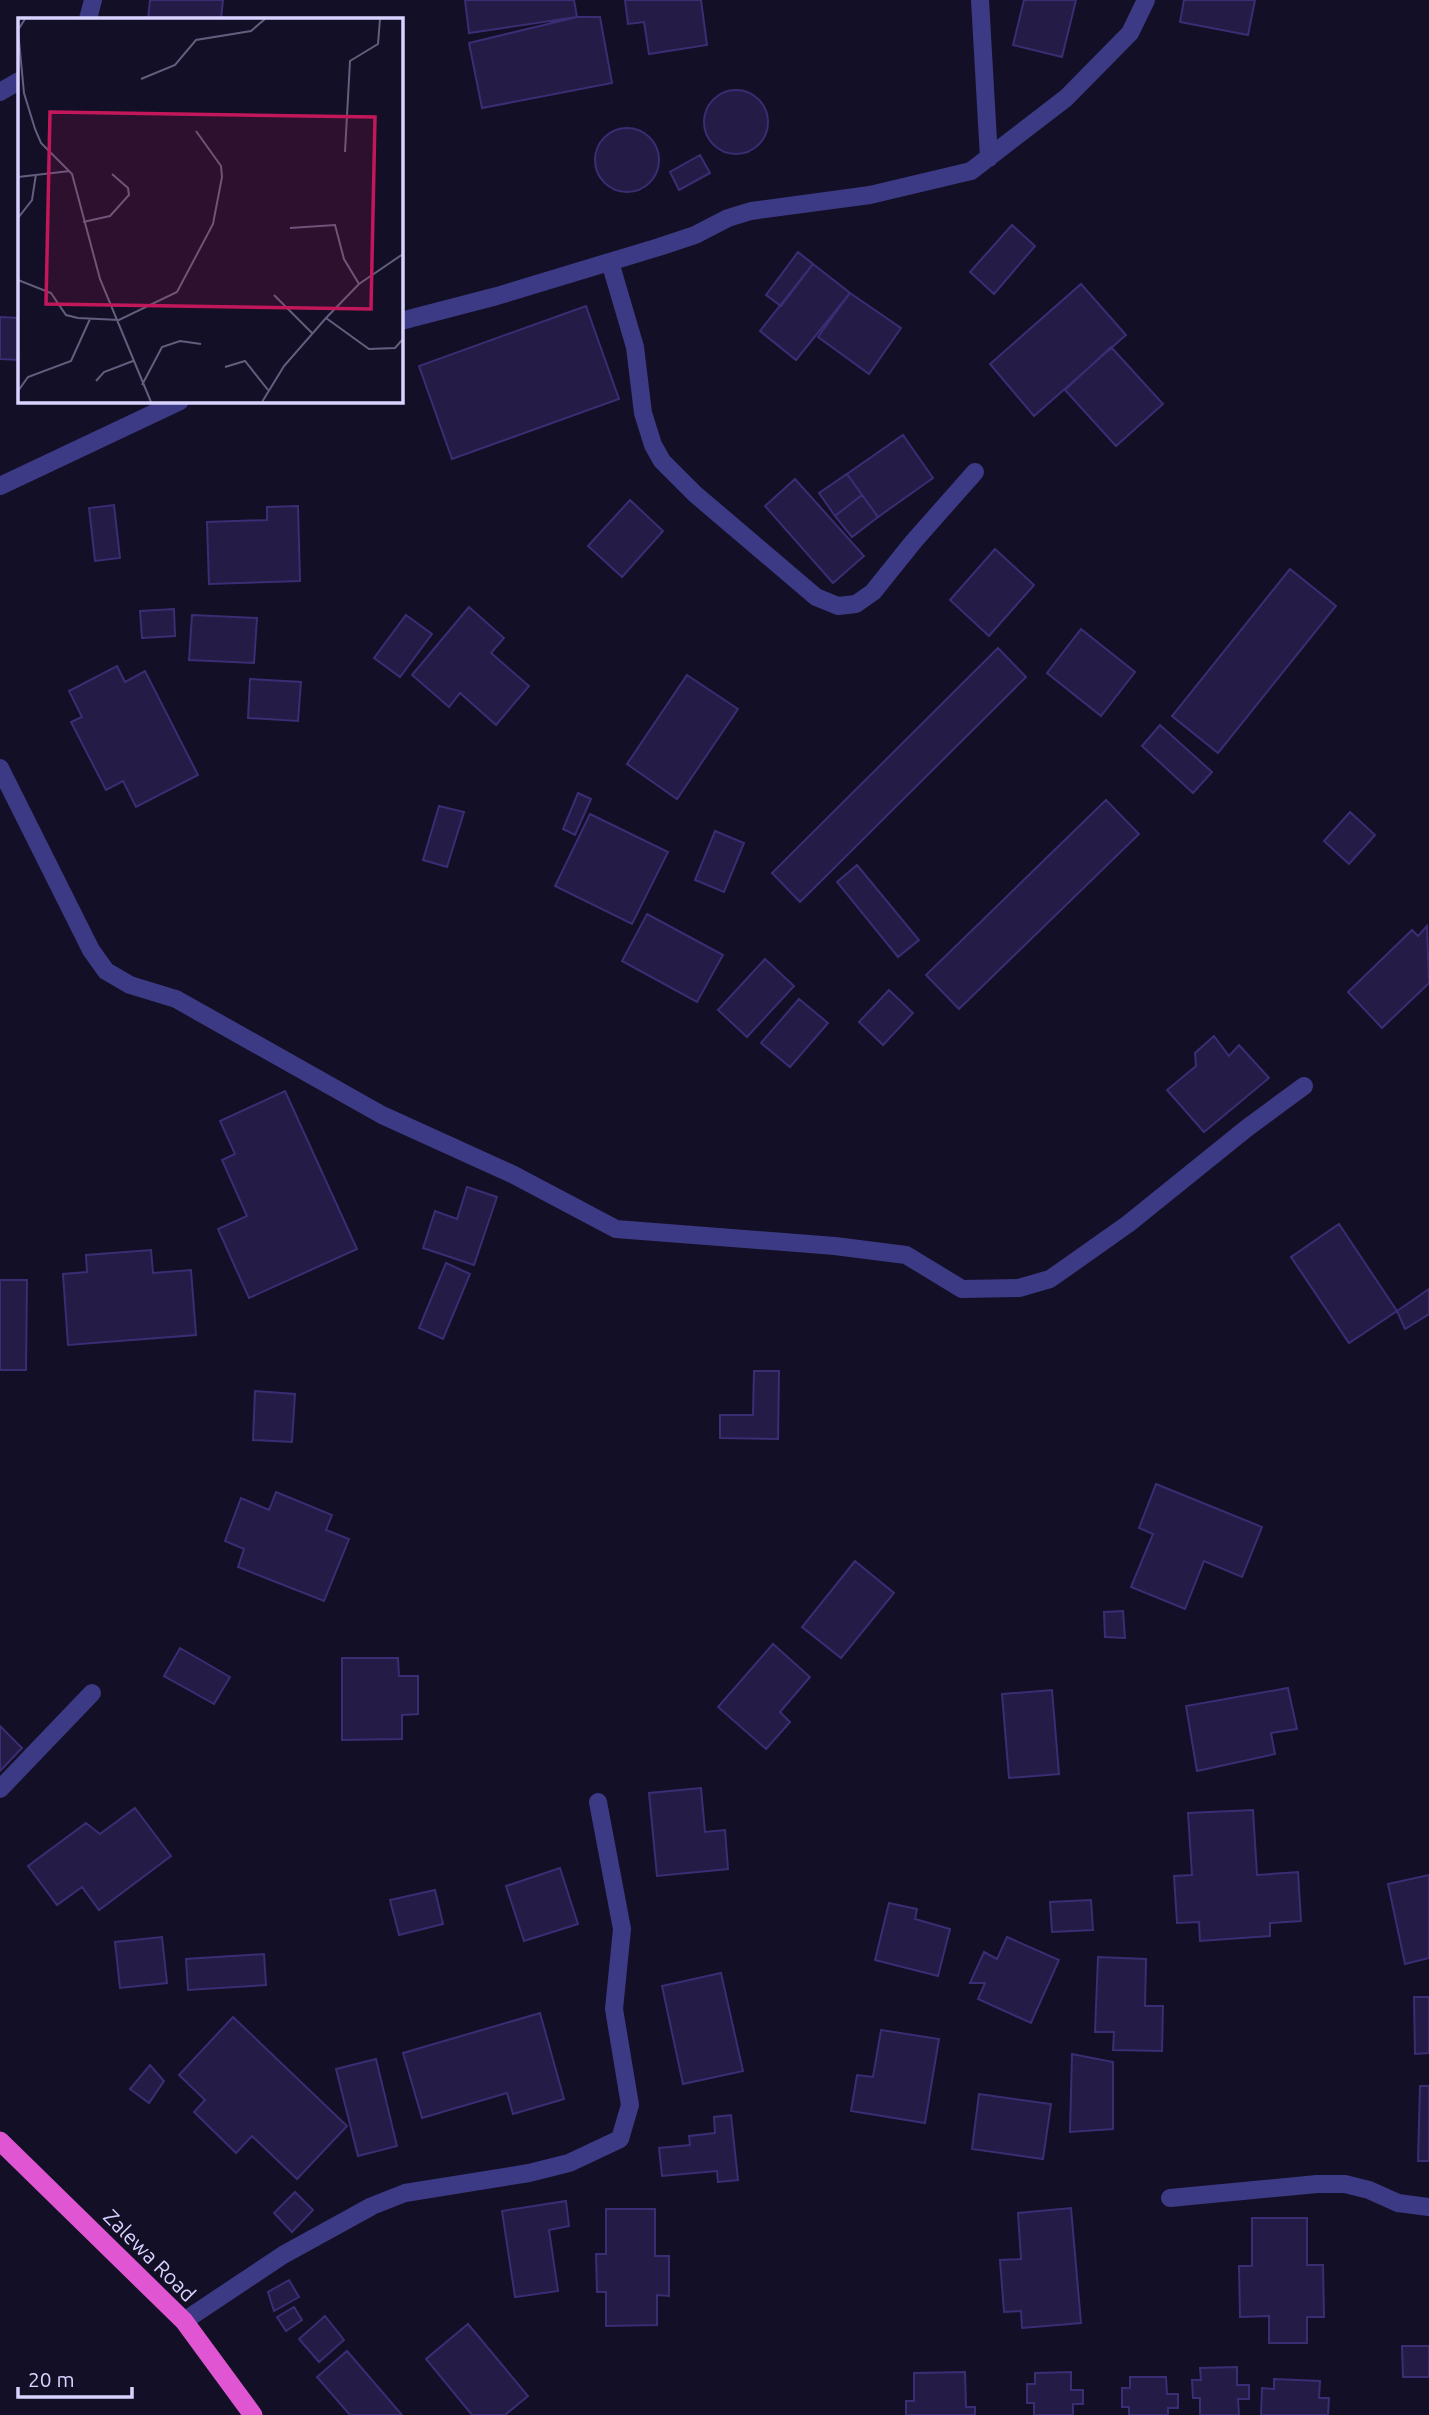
<svg xmlns="http://www.w3.org/2000/svg" width="1429" height="2415" viewBox="0 0 1429 2415" font-family="Ubuntu,sans-serif">
<style>
.building{fill:#241b47;stroke:#3b2d73;stroke-width:2}
.lines{fill:none;stroke-linecap:round;stroke-linejoin:round}
.minor{stroke:#3d3a85;stroke-width:18}
.trunk{stroke:#e055d1;stroke-width:19}
.labels{text-anchor:middle;dominant-baseline:central;stroke-width:6;stroke-linejoin:round;paint-order:stroke}
.street-label{font-size:21px;fill:#d9d4ff;stroke:#130f26}
.inset-road{fill:none;stroke:#625e7d;stroke-width:2}
.view{fill:#c2185b;fill-opacity:0.15;stroke:#c2185b;stroke-width:3.5}
.inset-edge{fill:none;stroke:#d9d4ff;stroke-width:3.5}
</style>
<rect width="100%" height="100%" fill="#130f26"/>
<path class="building" d="M150,0h73l-2,19h-73z
M465,0h109l3,17 -108,16z
M625,0h76l6,45 -58,9 -5,-32 -16,2z
M1024,0h52l-14,57 -49,-12z
M1184,0h71l-7,35 -68,-13z
M577,17h23l12,66 -130,25 -13,-65z
M704 122a32 32 0 1 1 64 0a32 32 0 1 1-64 0Z
M595 160a32 32 0 1 1 64 0a32 32 0 1 1-64 0Z
M700,155l10,18 -31,17 -9,-18z
M1012,225l23,21 -41,48 -24,-22z
M798,252l15,12 -32,42 -15,-11z
M813,264l37,29 -54,67 -36,-29z
M1081,284l45,51 -92,81 -44,-52z
M850,293l51,35 -32,46 -51,-37z
M586,306l33,93 -167,60 -33,-93z
M0,317l19,1v42l-19,-1z
M1111,347l52,57 -47,42 -51,-56z
M903,435l30,43 -55,39 -31,-43z
M847,474l15,21 -27,21 -16,-23z
M795,479l69,77 -31,27 -68,-77z
M862,495l16,22 -26,20 -17,-21z
M630,500l33,31 -41,46 -34,-31z
M114,505l6,53 -25,3 -6,-53z
M298,506l2,75 -91,3 -2,-62 60,-2v-13z
M995,549l39,36 -45,51 -39,-36z
M1290,569l46,37 -118,147 -46,-37z
M469,607l35,31 -13,15 38,33 -33,39 -36,-32 -11,14 -37,-32z
M174,609l1,27 -33,2 -2,-27z
M192,615l65,3 -3,45 -65,-3z
M406,615l26,19 -32,43 -26,-19z
M1081,629l54,43 -34,44 -54,-43z
M998,648l28,29 -226,225 -28,-29z
M117,666l8,16 20,-11 53,104 -62,32 -13,-26 -17,9 -35,-68 11,-5 -13,-26z
M687,675l51,34 -61,90 -50,-35z
M250,679l51,3 -3,39 -50,-3z
M1160,725l52,47 -19,21 -51,-47z
M578,793l13,6 -16,36 -12,-6z
M1106,800l33,34 -180,175 -33,-34z
M439,806l25,6 -17,55 -24,-7z
M1350,812l25,23 -26,29 -25,-23z
M590,814l78,38 -36,72 -77,-38z
M715,831l29,12 -20,49 -29,-12z
M857,865l62,75 -21,17 -61,-75z
M647,914l76,41 -26,47 -75,-41z
M1427,926l2,57 -47,45 -34,-36 64,-62 6,6z
M765,959l29,27 -47,51 -29,-27z
M889,990l24,23 -30,32 -24,-23z
M799,999l29,24 -38,44 -29,-24z
M1214,1036l15,20 10,-11 30,33 -65,54 -37,-42 29,-24 -1,-13z
M285,1091l72,158 -108,49 -31,-69 29,-13 -25,-56 13,-6 -15,-33z
M467,1187l30,10 -23,68 -51,-17 12,-37 22,8z
M1339,1224l58,87 -48,32 -58,-86z
M151,1250l2,23 38,-3 5,65 -128,10 -5,-71 24,-2 -1,-17z
M446,1263l24,11 -27,65 -24,-11z
M0,1280h27l-1,90h-26z
M1429,1289v25l-24,15 -8,-18z
M754,1371h25l-1,68 -58,-1v-23h33z
M255,1391l40,3 -3,48 -39,-2z
M1156,1484l106,43 -20,50 -38,-16 -19,48 -54,-22 22,-53 -14,-6z
M276,1492l56,23 -6,15 23,9 -25,62 -86,-34 6,-18 -19,-8 16,-43 28,12z
M855,1561l39,32 -53,65 -39,-31z
M1123,1611l2,27 -20,-1 -1,-25z
M773,1644l37,33 -30,35 10,10 -24,27 -48,-42z
M180,1648l50,29 -16,27 -50,-28z
M342,1658h56l1,18h19v38l-16,1v24l-60,1z
M1288,1688l9,41 -26,4 4,21 -78,17 -11,-65z
M1052,1690l7,84 -50,4 -7,-84z
M0,1726l22,22 -22,23z
M701,1788l4,44 20,-2 3,39 -71,7 -8,-83z
M135,1808l36,48 -72,54 -17,-23 -25,18 -29,-39 58,-43 14,11z
M1253,1810l4,65 41,-3 3,49 -31,2v13l-70,5 -1,-19 -22,1 -3,-47 18,-1 -4,-62z
M560,1868l18,56 -54,17 -18,-55z
M1429,1875v83l-24,6 -17,-80z
M435,1890l8,34 -44,11 -9,-35z
M1091,1900l2,30 -41,2 -2,-30z
M889,1903l28,6 -2,10 35,10 -12,47 -63,-16z
M162,1937l5,46 -47,5 -5,-46z
M1007,1937l52,23 -28,63 -53,-24 7,-16h-15l14,-31 13,7z
M264,1954l2,31 -78,5 -2,-31z
M1098,1957l48,2 -1,47h18l-1,45 -49,-1 1,-18h-19z
M721,1973l22,98 -60,13 -21,-98z
M1414,1997h15v56l-14,1z
M540,2013l24,86 -51,15 -6,-21 -85,25 -19,-65z
M233,2017l114,109 -50,53 -45,-43 -16,17 -42,-41 11,-12 -26,-25z
M881,2030l58,9 -14,84 -74,-12 6,-36 16,2z
M1072,2054l41,8v67l-43,3z
M376,2059l21,87 -39,10 -22,-87z
M150,2065l14,16 -15,22 -19,-14z
M1420,2086h9v75h-11z
M979,2094l72,10 -8,55 -71,-10z
M731,2115l7,65 -20,2 -1,-11 -55,5 -3,-28 31,-3 -1,-9 26,-3 -1,-16z
M295,2192l18,18 -21,22 -18,-19z
M566,2201l3,25 -20,4 9,61 -43,6 -13,-86z
M1071,2208l10,115 -59,5 -1,-17 -17,1 -4,-52 21,-1 -3,-46z
M606,2209h49v47h14v40l-12,-1v30l-51,1v-34h-9l-1,-38h10z
M1252,2218h55v47h16l1,52h-17v26h-38v-27l-29,1 -1,-51h13z
M289,2280l10,17 -25,14 -6,-19z
M294,2307l8,13 -16,11 -9,-14z
M325,2316l19,24 -25,22 -20,-23z
M468,2324l60,72 -23,19h-33l-46,-56z
M1402,2346h27v31h-26z
M347,2351l55,64h-52l-33,-38z
M1237,2367v18h12v14h-11l1,16h-39v-17h-7l-1,-18h9l-1,-12z
M965,2372l1,35h9v8h-69v-14h8v-28z
M1071,2372v18h12v14h-10v11h-39v-12h-7v-19h8v-11z
M1130,2377h36l1,17h11v14h-10v7h-39v-8h-7v-19h8z
M1274,2379l46,2 -1,17h10l-1,17h-67l1,-27 12,1z"/>
<g class="lines">
<path class="minor" d="M980,0l9,158
M88,19l5,-19
M0,92l19,-11
M610,262l25,85 8,66 10,32 9,16 33,33 121,103 22,9 18,-2 17,-12 41,-51 61,-69
M401,321l96,-25 162,-49 36,-12 33,-17 23,-7 119,-16 101,-24 95,-73 64,-65 16,-33
M0,486l180,-85
M0,768l91,182 15,21 24,14 46,14 206,116 130,59 104,55 219,17 71,9 56,34 57,-1 31,-9 78,-55 119,-96 57,-42
M0,1789l92,-96
M1170,2198l147,-14h28l24,6 29,13 31,4
M184,2321l99,-66 89,-49 33,-13 124,-20 40,-10 51,-24 10,-34 -16,-96 8,-80 -24,-127"/>
<path class="trunk" d="M0,2141l184,180 69,94"/>
</g>
<g class="labels">
<g class="street-label">
<text transform="translate(150 2255) rotate(45)">Zalewa Road</text>
</g>
</g>
<g transform="translate(18 18)">
<rect width="385" height="385" fill="#130f26"/>
<path class="inset-road" d="M7,1l-7,11 6,63 11,36 6,14 31,31 28,105 51,123M123,61l34,-14 21,-25 55,-9 14,-12M327,134l5,-91 28,-17 2,-25M0,159l52,-6M0,200l14,-18 4,-26M65,204l27,-6 19,-21 -1,-7 -16,-14M272,210l45,-3 9,34 15,25M0,262l33,13 15,22 12,3 41,2 58,-28 36,-68 9,-47 -1,-11 -25,-35M256,277l38,38M308,300l43,31 26,-1 8,-9M207,349l20,-6 23,29M78,363l8,-9 29,-11M124,367l20,-38 18,-6 21,3M0,373l10,-14 43,-16 19,-42M244,384l22,-36 42,-48 33,-34 44,-30"/>
<path class="view" d="M32,94l325,5 -4,192 -325,-5z"/>
<rect width="385" height="385" class="inset-edge"/>
</g>
<path d="M18 2387v10h114v-10" fill="none" stroke="#d9d4ff" stroke-width="3.5"/>
<text x="28" y="2387" font-size="21" fill="#d9d4ff" stroke="#130f26" stroke-width="5" paint-order="stroke">20 m</text>
</svg>
